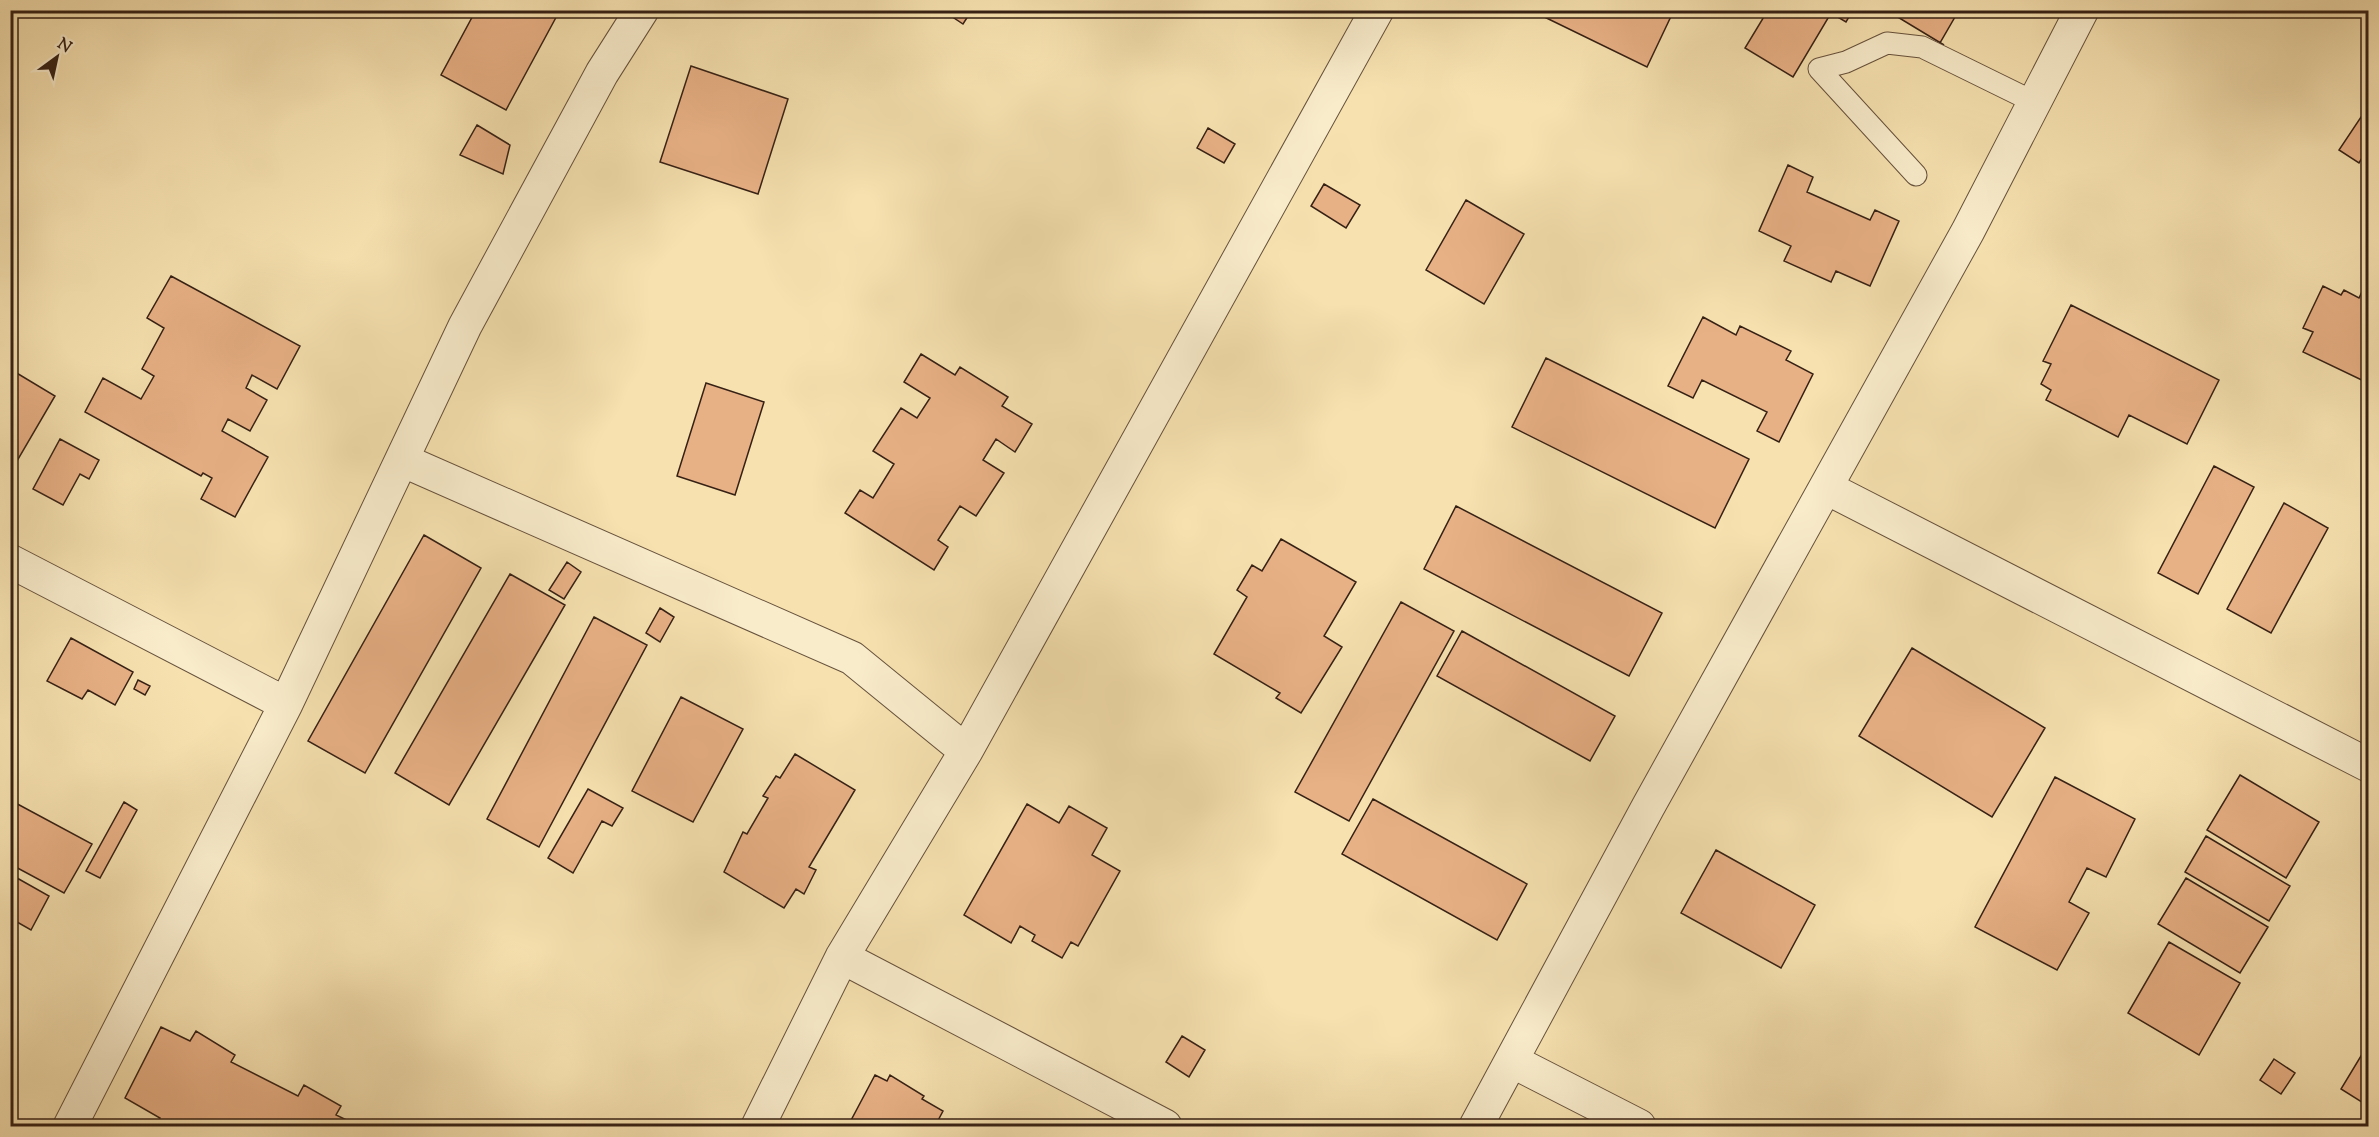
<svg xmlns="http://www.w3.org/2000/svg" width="2379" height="1137" viewBox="0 0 2379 1137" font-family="'Sorts Mill Goudy',serif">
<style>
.building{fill:#e8b085;stroke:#362115;stroke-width:1.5}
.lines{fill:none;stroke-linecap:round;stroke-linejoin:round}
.lane-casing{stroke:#66513c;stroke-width:23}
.street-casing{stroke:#66513c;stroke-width:35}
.lane{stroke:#f9eccb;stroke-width:21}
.street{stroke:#f9eccb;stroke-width:33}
</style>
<rect width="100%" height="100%" fill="#f6e1af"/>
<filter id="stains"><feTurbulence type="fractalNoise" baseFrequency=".00333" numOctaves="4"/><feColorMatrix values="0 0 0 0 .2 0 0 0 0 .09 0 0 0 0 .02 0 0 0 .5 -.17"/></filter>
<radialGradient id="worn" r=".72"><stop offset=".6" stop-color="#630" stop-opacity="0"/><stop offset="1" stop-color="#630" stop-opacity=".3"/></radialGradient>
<path class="building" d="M476,10h84l-54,100 -65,-35z
M942,10h30l-9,14z
M1530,10h144l-27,57z
M1768,10h85l-7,12 -15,-9 -38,64 -48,-29z
M1886,10h73l-19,33 4,2z
M691,66l97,33 -30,95 -98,-32z
M2361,117l7,5v26l-9,15 -20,-13z
M477,125l33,20 -7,29 -43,-19z
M1208,128l27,16 -11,19 -27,-15z
M1788,165l25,12 -6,15 63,28 5,-10 24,11 -29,65 -34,-15 -5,11 -47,-21 7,-15 -32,-15z
M1324,184l36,21 -14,23 -35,-22z
M1466,200l58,34 -40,70 -58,-34z
M171,276l129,70 -23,43 -25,-14 -6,13 21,12 -17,31 -22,-12 -6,12 46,26 -33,60 -34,-18 11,-21 -9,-5 -2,3 -116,-64 18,-34 38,21 13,-23 -12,-7 22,-41 -17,-10z
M2367,281l1,1v101l-65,-31 10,-20 -10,-4 20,-42 18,9 3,-5 15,8z
M2071,305l148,75 -32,64 -58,-29 -11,22 -72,-37 5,-10 -10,-6 10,-20 -8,-3z
M1703,317l33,18 4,-9 51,25 -5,9 27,14 -34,68 -22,-11 10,-19 -65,-32 -9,18 -25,-12z
M921,354l34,21 5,-8 48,30 -6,9 30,18 -17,28 -19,-13 -13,21 21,13 -28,43 -16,-10 -22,34 10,7 -14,23 -89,-57 15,-23 13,8 21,-34 -21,-13 28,-43 16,10 13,-20 -26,-16z
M1546,358l203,101 -34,69 -203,-101z
M10,369l45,27 -45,77z
M706,383l58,19 -29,93 -58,-19z
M60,439l39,21 -10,19 -9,-5 -17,31 -30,-16z
M2214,466l40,21 -56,107 -40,-21z
M2284,503l44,25 -57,105 -44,-24z
M1456,506l206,107 -33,63 -205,-107z
M424,535l57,33 -116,205 -57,-32z
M1281,539l75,43 -32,54 18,11 -41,66 -25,-15 4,-5 -66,-39 33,-57 -10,-7 15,-25 10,6z
M567,562l14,10 -17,27 -15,-9z
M510,574l55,31 -116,200 -54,-32z
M1401,602l53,29 -105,190 -54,-29z
M660,608l14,9 -14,25 -14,-9z
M594,617l53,28 -108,202 -52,-28z
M1462,631l153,85 -25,45 -153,-85z
M71,638l62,34 -18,33 -27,-15 -6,9 -35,-18z
M1912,648l133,80 -53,89 -133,-81z
M138,680l12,6 -5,9 -11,-6z
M681,697l62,32 -50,93 -61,-31z
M795,754l60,36 -46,77 7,3 -12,24 -8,-5 -12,19 -60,-36 19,-40 4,2 21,-36 -5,-2 13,-20 4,2z
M2240,775l79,47 -33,56 -79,-48z
M2055,777l80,42 -29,58 -19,-9 -18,34 20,11 -32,57 -82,-43z
M588,789l35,19 -11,18 -10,-5 -29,52 -25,-15z
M1373,799l154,85 -30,56 -155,-86z
M10,800l82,44 -28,49 -54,-29z
M124,802l13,8 -37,68 -14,-7z
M1027,804l32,19 10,-17 38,22 -15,27 28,16 -42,75 -7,-4 -9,16 -30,-17 3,-6 -15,-9 -9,17 -47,-28z
M2206,836l84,50 -21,35 -84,-49z
M1716,850l99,55 -34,63 -100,-55z
M17,878l32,18 -18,34 -21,-12v-27z
M2186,878l82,49 -28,46 -82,-49z
M2169,942l71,41 -41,72 -71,-42z
M161,1027l29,14 6,-10 39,24 -4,7 67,34 6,-11 37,21 -5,9 23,11h-204l5,-8 -35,-20z
M1182,1036l23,14 -16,27 -23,-15z
M2367,1046l1,1v59l-27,-17z
M2274,1059l21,14 -14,21 -21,-14z
M875,1075l12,6 3,-6 34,21 -2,3 21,12 -8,15h-87z"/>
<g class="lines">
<g class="lane-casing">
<path id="lane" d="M1916,175l-97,-106 27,-7 41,-19 35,4 112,55"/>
</g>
<g class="street-casing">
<path id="street" d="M402,460l450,198 114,93
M1827,488l541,277
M10,561l276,143
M842,957l323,169
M1512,1061l127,65
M70,1126l216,-422 179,-378 137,-253 40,-63
M758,1126l84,-169 124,-206 411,-741
M1476,1126l172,-319 320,-576 114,-221"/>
</g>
<use href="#lane" class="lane"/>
<use href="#street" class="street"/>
</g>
<rect width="2379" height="1137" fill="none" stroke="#f6e1af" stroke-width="36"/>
<rect x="12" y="12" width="2355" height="1113" fill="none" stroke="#362115" stroke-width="3"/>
<rect x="18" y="18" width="2343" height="1101" fill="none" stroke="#362115" stroke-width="1.5"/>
<g transform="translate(57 57) rotate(33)" stroke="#f9eccb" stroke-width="4.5" paint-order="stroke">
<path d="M0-4.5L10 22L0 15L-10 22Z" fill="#362115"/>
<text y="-9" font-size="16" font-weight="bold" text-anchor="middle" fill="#362115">N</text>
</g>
<rect width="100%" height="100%" filter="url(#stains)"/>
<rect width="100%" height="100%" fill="url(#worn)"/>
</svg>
